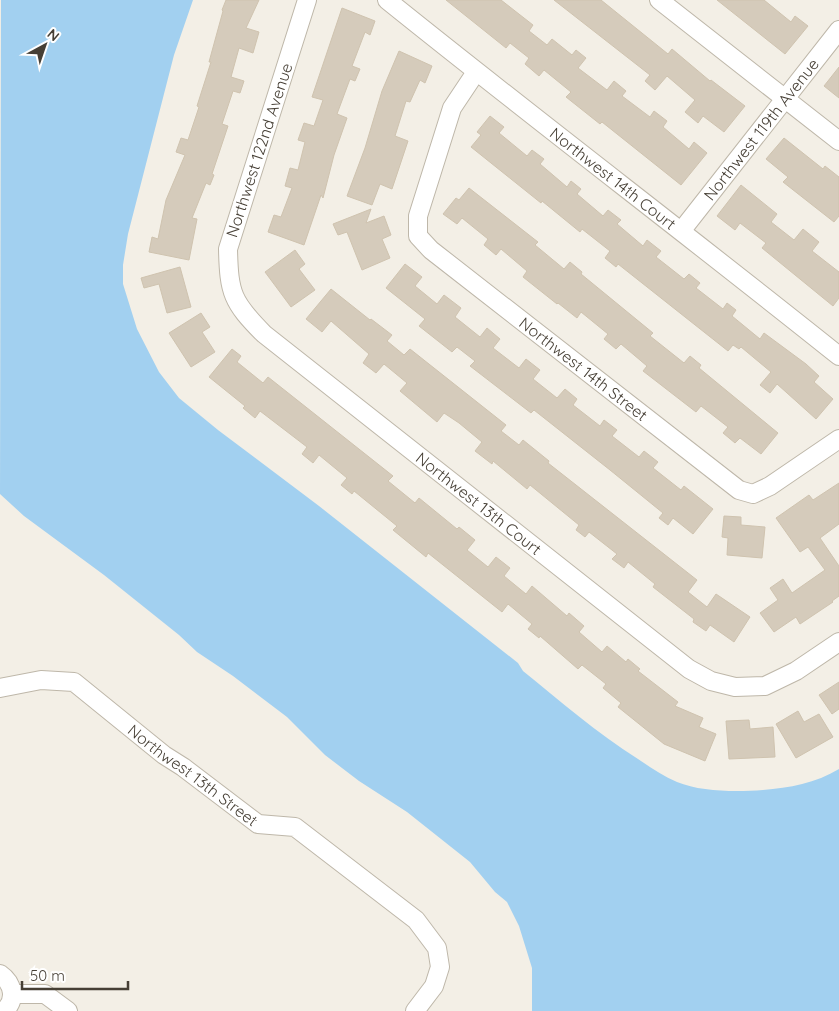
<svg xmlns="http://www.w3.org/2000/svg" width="839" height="1011" viewBox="0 0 839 1011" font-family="Quicksand,sans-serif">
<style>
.water{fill:#a2d0f0}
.building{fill:#d5cbbb;stroke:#cfc3af}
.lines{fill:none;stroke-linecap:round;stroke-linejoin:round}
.minor-casing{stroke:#beb7a9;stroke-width:20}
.minor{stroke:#fff;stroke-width:18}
.labels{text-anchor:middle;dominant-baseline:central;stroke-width:5;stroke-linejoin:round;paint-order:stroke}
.street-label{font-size:16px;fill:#463f35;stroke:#fff}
</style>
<rect width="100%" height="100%" fill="#f3efe6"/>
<path class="water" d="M1,0h192l-19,55 -46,179 -5,31v19l14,45 22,43 20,26 39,32 101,76 199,157 5,8c37,30 74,62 115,88 12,8 25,17 39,23 24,10 60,10 86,8 26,-2 53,-7 76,-21v242h-307v-43l-13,-42 -12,-24 -12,-10 -25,-30 -63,-50 -48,-31 -34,-26 -38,-38 -54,-41 -36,-24 -18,-17 -75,-60 -80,-59 -24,-22z"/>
<path class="building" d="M226,0h33l-13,28 13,4 -6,21 -14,-5 -8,29 13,4 -4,12 -7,-2 -11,33 6,2 -16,48 2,1 -4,10 -4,-2 -14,35 5,1 -8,41 -40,-8 3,-15 6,2 8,-39 19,-45 -9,-3 5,-14 7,2 11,-33 -2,-1 14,-44h-2l14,-51 -1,-1z
M446,0h55l32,25 -4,6 18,14 5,-6 20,16 4,-5 10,8 -8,10 29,22 7,-9 12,10 -4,5 28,21 4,-6 13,10 -4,6 26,22 5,-7 13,11 -26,32 -79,-63 -2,2 -34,-27 5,-5 -27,-22 -5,6 -14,-12 4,-6 -19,-15 -4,5z
M554,0h47l67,54 4,-5 38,32 1,-1 34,26 -21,26 -21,-16 -5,7 -13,-11 10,-12 -28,-24 -12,14 -10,-9 5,-6z
M717,0h47l27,22 4,-6 13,10 -23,28z
M342,8l33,13 -5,14 -5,-3 -13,34 8,3 -5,12 -5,-2 -13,35 10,4 -13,37 -11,43 -2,-3 -17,50 -36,-13 6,-17 7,2 11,-29 -7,-2 5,-18 8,2 7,-28 -7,-2 6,-17 10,3 9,-26 -11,-3z
M399,51l33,15 -7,17 -5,-3 -10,22 -4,-1 -11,35 13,5 -16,48 -12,-5 -8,21 -25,-9 18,-48 17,-57z
M839,67v31l-15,-12z
M490,116l14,11 -5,6 28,23 5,-6 12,9 -4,5 27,23 4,-6 10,8 -4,5 26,22 5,-6 13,10 -4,4 26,22 4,-6 14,11 -5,6 28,22 5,-5 11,9 -4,5 27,21 4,-6 9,7 -4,6 28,23 4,-6 42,31 13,12 -5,6 19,17 -17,20 -39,-35 -7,9 -10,-8 11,-13 -30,-25 -2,2 -6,-4 -5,6 -110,-87 -2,3 -11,-9 5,-7 -28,-22 -2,3 -38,-31 -1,2 -70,-56 10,-12 -4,-3z
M784,138l39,31 2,-3 14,11v39l-5,6 -51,-40 5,-5 -22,-18z
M741,185l36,29 -6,8 23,18 9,-11 16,13 -7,9 27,21v26l-6,8 -71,-58 4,-5 -26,-20 -5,7 -18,-14z
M469,188l69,54 -3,3 29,24 6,-7 12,10 -1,2 72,59 -3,3 34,27 6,-7 11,9 -2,3 79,65 -17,21 -21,-16 -5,5 -12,-10 5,-6 -27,-21 -5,6 -53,-41 4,-5 -26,-22 -5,5 -12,-10 4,-5 -27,-22 -4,6 -19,-15 -1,1 -34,-27 4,-6 -26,-22 -5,6 -12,-10 4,-6 -26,-21 -5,6 -14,-10 13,-16 3,2z
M371,209l-5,14 18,-7 7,19 -9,4 8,19 -28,12 -15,-38 -9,3 -5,-11z
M295,250l10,14 -6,5 16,21 -24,17 -26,-35z
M405,264l17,13 -7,9 22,18 7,-9 17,13 -6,9 25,20 7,-9 13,11 -7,9 26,20 7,-9 14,11 -7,9 24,19 8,-9 12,10 -4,6 27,21 4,-6 13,10 -5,6 27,21 5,-6 14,11 -5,6 28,22 3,-4 29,23 -20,25 -20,-16 -5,7 -9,-7 4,-5 -53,-43 -76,-60 -3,3 -61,-47 5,-5 -18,-14 -5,5 -33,-26 6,-7 -39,-31z
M180,267l11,40 -24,6 -8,-29 -15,4 -3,-10z
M331,289l39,31 1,-1 21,16 -5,6 17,14 6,-6 96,76 -5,6 18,14 4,-5 26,21 -1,2 149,117 -9,12 19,15 9,-13 34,23 -16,25 -24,-17 -4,6 -13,-9 1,-3 -41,-32 2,-3 -27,-22 -4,6 -12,-9 5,-5 -28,-22 -4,5 -9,-7 3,-5 -49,-40 -3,4 -34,-28 -1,3 -17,-13 7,-9 -23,-19 -15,-10 -7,9 -37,-31 7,-8 -23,-19 -8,9 -13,-10 6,-9 -38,-33 -9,11 -16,-13z
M201,313l9,14 -8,5 13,20 -24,15 -22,-34z
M232,349l9,7 -4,6 26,21 5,-6 125,99 -5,5 27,22 4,-5 38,31 2,-2 16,13 -8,10 21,17 8,-10 14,11 -6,8 22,18 6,-8 35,30 2,-3 15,13 -5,6 23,20 5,-6 19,16 2,-3 12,10 -2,2 40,31 -3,4 28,12 -4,9 17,7 -11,27 -41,-17 -46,-37 3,-4 -18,-15 3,-4 -24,-19 -4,4 -38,-33 -1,2 -11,-9 4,-5 -24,-20 -6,8 -74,-59 -2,4 -33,-27 4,-4 -43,-35 -2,3 -11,-9 6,-7 -28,-23 -6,8 -11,-9 5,-7 -47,-36 -5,7 -12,-10 2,-2 -36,-29z
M839,483v41l-19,14 19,28v30l-7,5 1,1 -33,22 -4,-7 -22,15 -14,-19 18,-13 -8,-12 13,-9 9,14 33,-23 -17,-23 -8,5 -24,-34 33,-23 4,5z
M724,516l17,1v8l24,2 -3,31 -35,-3 1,-17 -6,-1z
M839,682v27l-7,5 -13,-19z
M798,711l6,11 15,-8 14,23 -37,21 -20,-34z
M749,720l1,9 23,-2 2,30 -46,2 -3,-38z"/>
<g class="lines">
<g class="minor-casing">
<g id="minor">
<path id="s1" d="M307,0l-79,249c1,44 4,53 36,85l425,335 22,12 24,6 30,-1 31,-15 43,-29"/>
<path id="s2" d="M387,0c149,120 302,236 452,356"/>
<path d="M659,0l180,141"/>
<path id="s3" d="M476,72l-24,36 -34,108v20l13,14 308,240 14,4 17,-8 69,-47"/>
<path id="s4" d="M682,230l157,-200"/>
<path id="s5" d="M0,688l41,-8 33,2 90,73 19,12 75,57 37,3 121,93 21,28 3,19 -6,19 -19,25"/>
<path d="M0,974c13,9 17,26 4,37"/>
<path d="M12,994h33l23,17"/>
</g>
</g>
<use href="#minor" class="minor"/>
</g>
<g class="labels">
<g class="street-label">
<text stroke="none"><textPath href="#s4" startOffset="128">Northwest 119th Avenue</textPath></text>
<text transform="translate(259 150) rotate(-72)">Northwest 122nd Avenue</text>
<text stroke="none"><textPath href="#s2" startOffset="288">Northwest 14th Court</textPath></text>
<text stroke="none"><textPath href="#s3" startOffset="389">Northwest 14th Street</textPath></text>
<text stroke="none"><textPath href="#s1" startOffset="631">Northwest 13th Court</textPath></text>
<text stroke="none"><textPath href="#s5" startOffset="226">Northwest 13th Street</textPath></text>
</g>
</g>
<g transform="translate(45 45) rotate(40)" stroke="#ffffff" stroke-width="4" paint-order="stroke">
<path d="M0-4L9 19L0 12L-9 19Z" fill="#463f35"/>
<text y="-8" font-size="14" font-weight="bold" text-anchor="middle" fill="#463f35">N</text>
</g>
<path d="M22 981v8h106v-8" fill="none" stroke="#463f35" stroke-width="2.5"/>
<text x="30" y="981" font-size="15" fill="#463f35" stroke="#ffffff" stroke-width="4" paint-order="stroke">50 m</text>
</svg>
